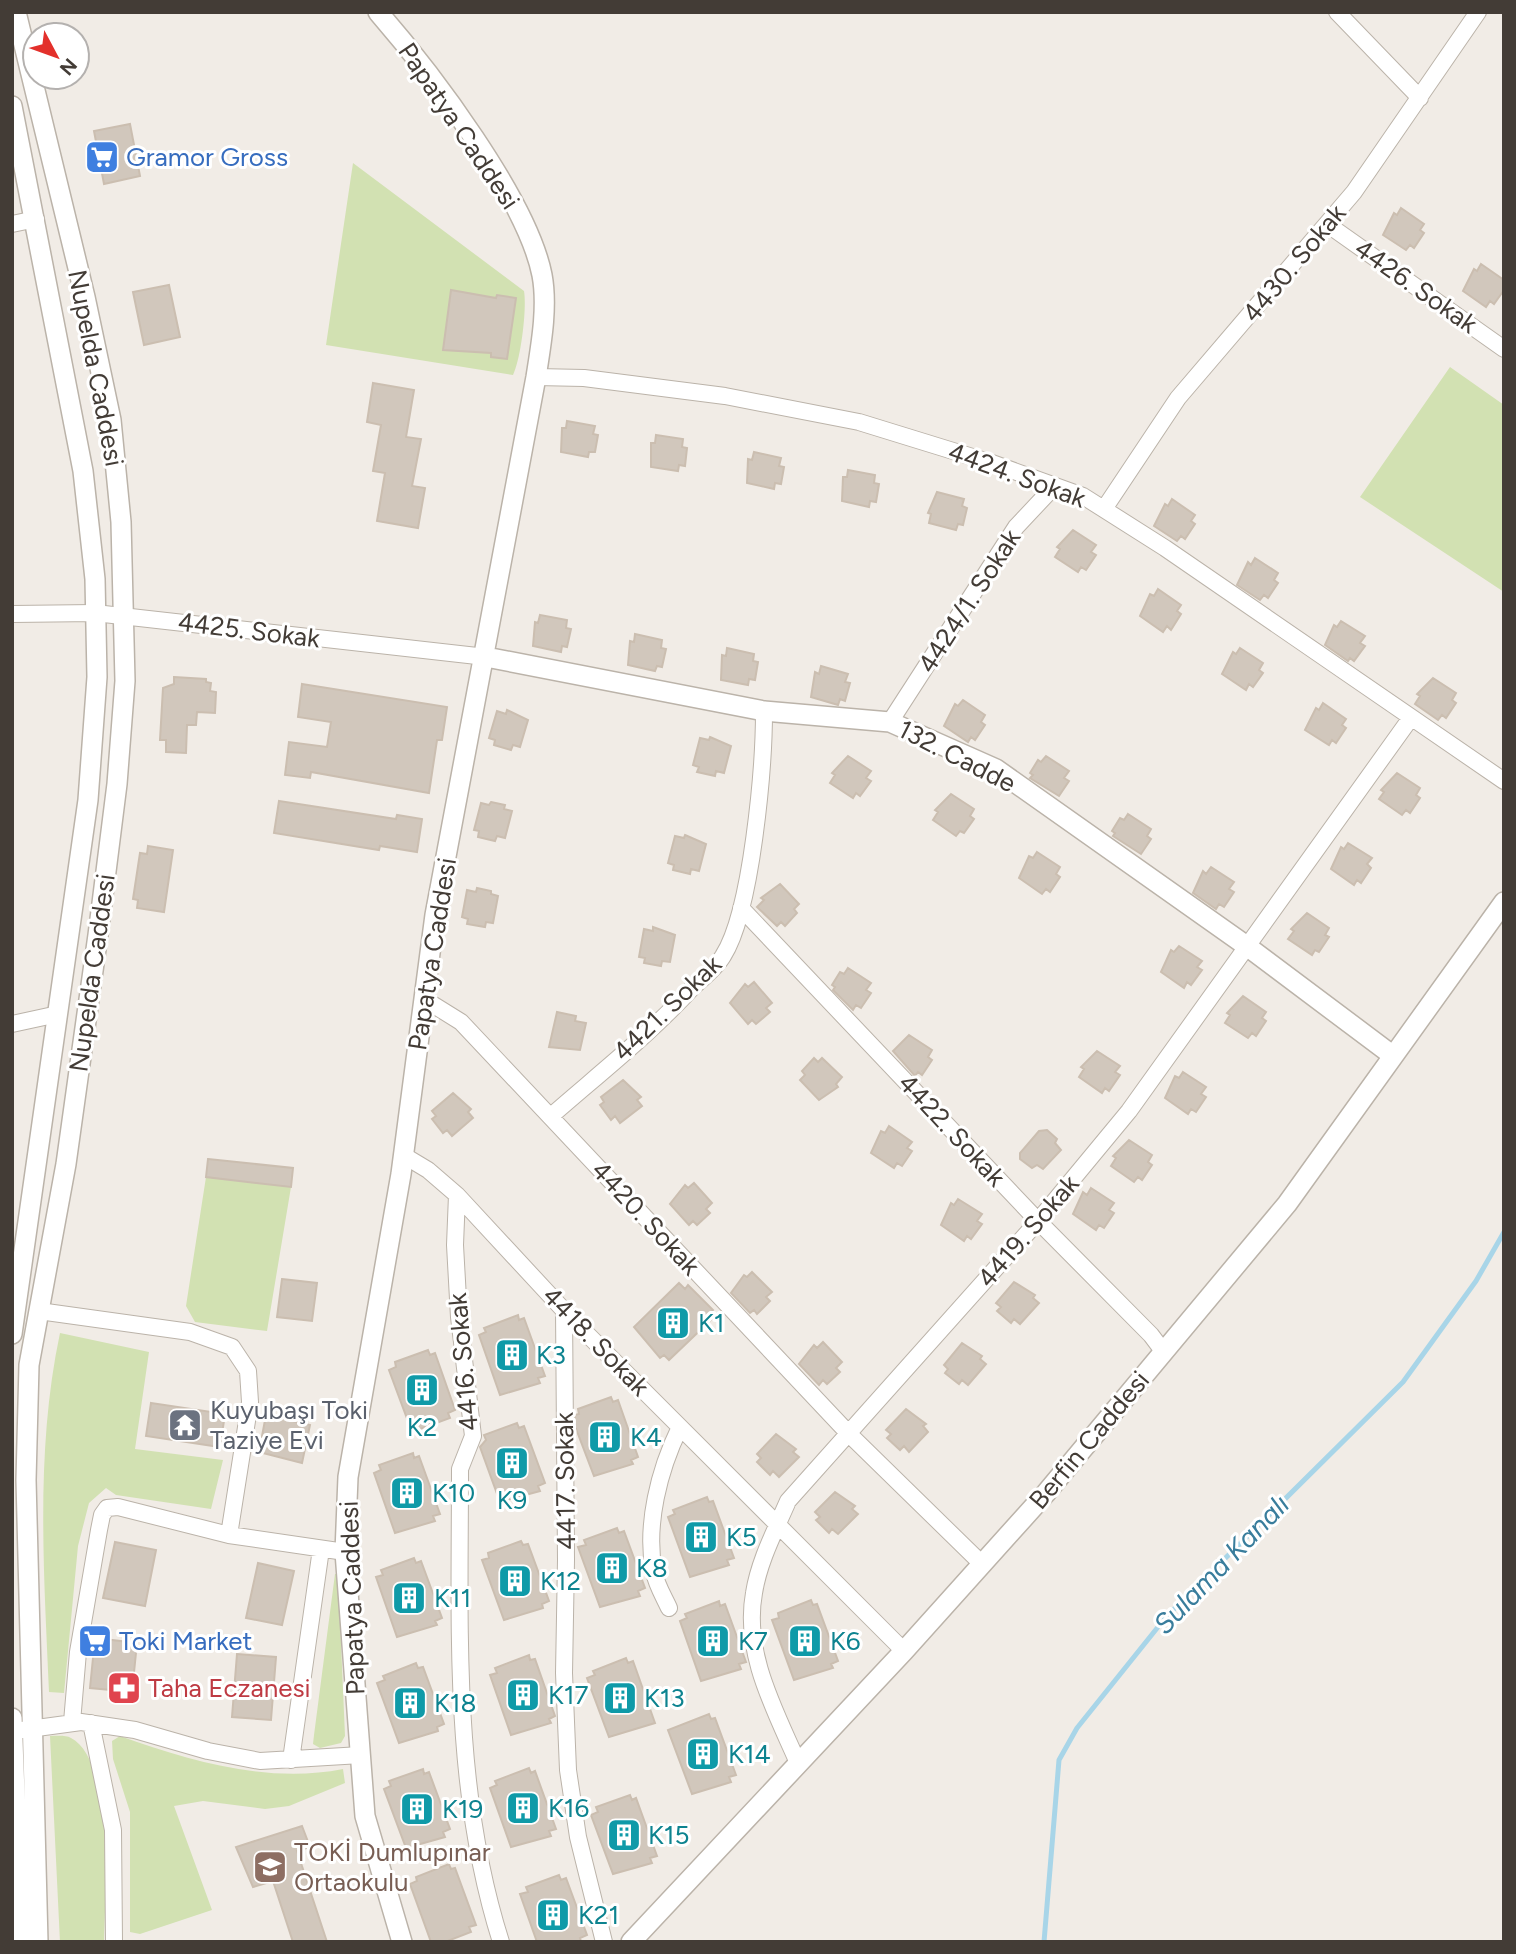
<svg xmlns="http://www.w3.org/2000/svg" width="1516" height="1954" viewBox="0 0 1516 1954" font-family="Figtree,sans-serif">
<style>
.green{fill:#d2e1b2}
.lines{fill:none;stroke-linecap:round;stroke-linejoin:round}
.stream{stroke:#a8d5e8;stroke-width:5}
.building{fill:#d1c7bc;stroke:#cbbeb0;stroke-width:2}
.minor-casing{stroke:#bbb3a9;stroke-width:18}
.tertiary-casing{stroke:#bbb3a9;stroke-width:22}
.minor{stroke:#fff;stroke-width:16}
.tertiary{stroke:#fff;stroke-width:19}
.labels{text-anchor:middle;dominant-baseline:central;stroke-width:6;stroke-linejoin:round;paint-order:stroke}
.street-label{font-size:26px;fill:#433c36;stroke:#fff}
.shop-label{font-size:26px;fill:#366cbe;stroke:#fff;text-anchor:start}
.culture-label{font-size:26px;fill:#0d838f;stroke:#fff;text-anchor:start}
.worship-label{font-size:26px;fill:#5b616d;stroke:#fff;text-anchor:start}
.health-label{font-size:26px;fill:#be3a42;stroke:#fff;text-anchor:start}
.education-label{font-size:26px;fill:#785e54;stroke:#fff;text-anchor:start}
.water-label{font-size:28px;font-style:italic;fill:#397d9c;stroke:#fff}
</style>
<rect width="100%" height="100%" fill="#f1ece6"/>
<path class="green" d="M353,163l171,128c3,17 -3,68 -11,84l-187,-30z
M1450,367l54,38v187l-144,-95z
M206,1177l85,10 -24,144 -72,-9 -9,-16z
M60,1333l89,19 -14,97 88,11 -12,49 -95,-14 -10,-7 -17,15 -11,43 -14,147 -15,-1c-5,-119 -14,-242 11,-359z
M335,1574h3l7,162 -4,7 -21,5 -7,-4 1,-9z
M50,1736c7,0 16,-1 21,2 44,23 34,160 33,204h-44z
M120,1736c70,25 149,48 223,33l2,14 -56,23 -24,3 -62,-8 -29,5 38,104 -72,24 -10,-2v-120l-17,-53 -1,-18z"/>
<g class="lines">
<path class="stream" d="M1044,1942l15,-182 18,-32 89,-111 237,-235 73,-101 28,-49"/>
</g>
<path class="building" d="M130,124l10,52 -36,8 -10,-53z
M1401,208l23,16 -4,6 4,3 -10,15 -4,-3 -4,5 -23,-15 11,-22 3,2z
M1481,264l23,16v10l-10,14 -4,-3 -4,6 -23,-16 11,-22 3,2z
M169,285l11,52 -36,8 -11,-53z
M451,290l45,8 1,-3 19,3 -9,61 -16,-2v-4l-48,-3z
M373,383l41,7 -8,47 15,2 -9,47 13,2 -7,40 -41,-7 8,-48 -12,-2 8,-46 -14,-3z
M567,421l28,5 -2,8 5,1 -3,17h-6l-1,5 -27,-5 1,-24h4z
M656,435l27,4 -1,8 5,1 -2,18 -6,-1 -1,6 -27,-4v-24h4z
M754,452l27,6 -2,8 5,1 -3,17 -6,-1 -1,6 -27,-6 1,-24 4,1z
M848,470l27,5 -1,8 5,1 -3,18 -6,-1 -1,6 -27,-6 1,-24h4z
M937,492l27,7 -2,7 5,2 -4,17 -5,-1 -2,6 -27,-7 2,-9 -3,-1z
M1172,499l23,16 -4,6 4,3 -10,15 -4,-3 -4,5 -23,-15 11,-22 3,2z
M1073,530l23,15 -5,7 5,3 -10,15 -5,-3 -3,5 -23,-15 5,-8 -3,-2z
M1255,558l23,15 -4,7 4,3 -10,15 -4,-3 -4,5 -23,-15 11,-23 3,3z
M1158,589l23,16 -4,6 4,3 -10,16 -4,-4 -4,6 -23,-16 10,-22 4,2z
M540,615l27,5 -1,8 5,1 -4,18 -5,-1 -1,6 -28,-6 2,-24 3,1z
M1341,621l24,15 -5,7 5,3 -11,15 -4,-3 -2,3 -23,-16 9,-20 3,2z
M635,634l27,6 -1,8 5,1 -4,18 -5,-1 -2,5 -27,-6 2,-24 4,1z
M727,648l27,6 -1,7 5,1 -3,18 -6,-1 -1,6 -27,-5 1,-25 4,1z
M1240,648l23,15 -4,7 4,3 -10,14 -4,-3 -3,6 -24,-16 11,-22 3,2z
M821,666l27,8 -3,8 5,1 -5,18 -5,-2 -2,6 -27,-8 4,-25 4,2z
M174,677l32,2v3l5,1 -1,8 6,1 -1,21 -18,-1 -1,13h-9l-1,28 -20,-1v-12h-6l3,-52 11,-4z
M1433,678l23,15 -4,7 4,3 -10,15 -4,-3 -4,5 -23,-16 5,-8 -3,-2z
M302,684l145,23 -5,33h-5l-8,53 -118,-21 -1,6 -25,-3 4,-33 38,5 4,-25 -33,-5z
M963,700l22,15 -4,7 4,3 -10,15 -4,-3 -3,5 -24,-16 11,-22 3,2z
M1323,703l23,16 -4,6 4,3 -10,15 -4,-3 -3,5 -24,-15 11,-22 3,2z
M507,710l21,10 -8,27 -7,-2 -2,5 -17,-5 1,-5 -6,-2 8,-27 9,3z
M710,737l21,9 -7,27 -8,-2 -1,5 -18,-4 2,-5 -6,-2 7,-27 9,2z
M848,756l23,15 -5,7 5,3 -11,15 -4,-3 -3,5 -23,-15 5,-8 -3,-2z
M1046,756l23,15 -5,7 5,3 -10,15 -29,-18 3,-3 -3,-2 8,-13 3,2z
M1397,773l23,15 -4,7 4,3 -10,15 -4,-3 -4,5 -23,-16 5,-7 -3,-2z
M951,794l23,15 -4,7 4,3 -10,14 -4,-2 -4,5 -23,-16 5,-8 -3,-2z
M279,801l117,18 1,-4 25,4 -5,33 -37,-6 -1,4 -105,-17z
M491,802l14,3 -1,4 8,2 -7,27 -8,-2 -2,5 -17,-4 1,-6 -5,-1 7,-27 8,2z
M1128,814l23,15 -4,7 4,3 -10,15 -28,-18 2,-3 -3,-2 8,-13 4,2z
M685,835l21,9 -7,27 -8,-2 -1,5 -17,-4 1,-5 -6,-2 7,-27 9,2z
M1348,843l24,15 -5,6 4,4 -10,15 -4,-3 -3,5 -23,-16 10,-22 3,2z
M148,846l25,4 -9,62 -27,-4 1,-8 -5,-1 7,-46 7,1z
M1037,852l23,15 -4,7 4,3 -10,15 -4,-3 -4,5 -23,-16 10,-22 4,2z
M1211,867l23,15 -5,7 5,3 -10,15 -5,-3 -3,5 -23,-16 10,-22 3,3z
M780,884l19,20 -5,5 3,4 -12,13 -4,-4 -4,4 -20,-19 7,-7 -3,-2z
M477,888l14,3v3l7,2 -5,27 -7,-1 -1,5 -18,-3 1,-5 -6,-2 5,-27 9,2z
M1307,913l22,15 -4,7 4,2 -10,15 -4,-2 -3,5 -24,-16 6,-8 -3,-2z
M653,927l22,8 -5,27 -8,-1 -1,5 -17,-3 1,-5 -6,-1 5,-28 9,2z
M1179,946l23,15 -5,6 5,3 -11,15 -4,-3 -3,6 -23,-16 10,-22 3,2z
M848,968l23,15 -5,7 5,3 -10,15 -5,-3 -3,5 -20,-20 2,-3 -3,-2 8,-13 4,2z
M754,982l18,21 -6,5 4,4 -14,12 -4,-4 -4,4 -18,-21 15,-19 3,3z
M1243,996l23,16 -4,6 4,3 -10,15 -4,-3 -4,5 -23,-15 5,-8 -3,-2z
M557,1012l19,4 -1,5 11,2 -6,27 -31,-3z
M909,1035l23,15 -4,7 4,3 -10,15 -4,-3 -3,4 -22,-25z
M1097,1051l23,15 -5,6 5,3 -11,16 -4,-3 -3,5 -23,-16 5,-8 -3,-2z
M814,1058l4,4 4,-4 20,19 -6,7 2,3 -19,13 -19,-20 5,-5 -3,-4z
M1183,1072l23,15 -5,7 5,3 -10,15 -5,-3 -3,5 -23,-16 10,-22 4,2z
M623,1080l18,17 -4,3 5,6 -22,17 -5,-7 -4,4 -11,-15 4,-3 -3,-5z
M453,1093l18,16 -3,3 5,6 -21,18 -5,-6 -4,3 -11,-14 4,-3 -4,-5z
M889,1126l23,16 -5,6 5,3 -10,15 -5,-3 -3,5 -23,-15 10,-22 4,2z
M1047,1130l10,9 -2,4 6,7 -18,19 -6,-4 -5,3 -12,-9v-6l19,-22z
M1129,1140l23,15 -4,7 4,3 -10,15 -4,-3 -4,5 -23,-16 5,-8 -3,-2z
M208,1159l85,9 -2,19 -85,-10z
M694,1183l18,20 -6,6 4,4 -13,12 -4,-4 -4,4 -19,-21 15,-19 3,3z
M1091,1188l23,15 -5,7 5,3 -10,15 -5,-3 -3,5 -23,-16 10,-22 4,3z
M958,1199l24,15 -5,7 5,3 -11,15 -4,-3 -3,5 -23,-16 10,-22 3,2z
M752,1272l20,20 -6,5 4,4 -13,13 -3,-4 -4,3 -19,-20 13,-18 3,2z
M282,1279l35,4 -5,38 -35,-4z
M1014,1282l21,13 -2,3 6,5 -19,21 -6,-5 -3,4 -14,-12 4,-4 -5,-4z
M679,1283l6,6 3,-4 25,25 -4,4 4,4 -44,42 -5,-5 -4,3 -26,-31z
M518,1315l1,5 5,-2 21,58 -7,2 2,5 -40,12 -21,-60 7,-3 -2,-4z
M823,1342l19,20 -6,6 4,4 -13,12 -4,-4 -4,5 -20,-21 15,-19 3,3z
M962,1343l20,13 -2,3 6,5 -18,21 -6,-5 -3,4 -14,-11 3,-4 -4,-4z
M428,1350l2,5 5,-2 20,57 -7,3 2,5 -38,14 -23,-62 7,-3 -1,-5z
M611,1397l2,5 5,-2 20,57 -7,3 2,4 -39,12 -19,-50v-11l4,-1 -1,-5z
M151,1403l74,11 -5,33 -74,-11z
M906,1409l20,15 -3,2 5,6 -19,20 -5,-6 -4,4 -13,-12 4,-4 -5,-4z
M266,1415l44,10 -8,38 -43,-11z
M517,1423l2,5 5,-2 21,57 -7,3 2,5 -40,11 -20,-55 6,-7 -2,-5z
M776,1434l20,15 -3,3 6,5 -20,20 -6,-6 -3,4 -13,-13 4,-4 -4,-4z
M413,1453l1,5 5,-2 21,58 -7,2 2,5 -40,12 -21,-60 7,-3 -2,-5z
M835,1492l20,14 -3,3 6,5 -20,20 -6,-5 -3,4 -13,-13 4,-3 -5,-5z
M707,1497l2,5 4,-1 21,57 -7,2 2,5 -39,12 -22,-60 7,-3 -2,-4z
M617,1528l2,5 5,-2 21,57 -7,3 2,5 -40,11 -22,-60 8,-2 -2,-5z
M521,1541l2,4 5,-1 21,57 -7,3 1,4 -39,12 -22,-60 7,-2 -1,-5z
M115,1542l41,8 -11,56 -42,-8z
M414,1558l2,5 5,-2 21,57 -7,3 2,4 -40,12 -21,-60 7,-2 -2,-5z
M258,1563l36,8 -12,54 -36,-7z
M811,1600l2,5 4,-1 21,57 -7,3 2,4 -39,12 -22,-60 7,-2 -1,-5z
M719,1601l1,5 5,-2 21,58 -7,2 2,5 -40,12 -21,-60 7,-3 -2,-4z
M95,1638l42,5 -5,49 -42,-4z
M237,1654l39,3 -5,63 -39,-3z
M529,1655l1,5 5,-1 20,57 -6,3 2,4 -40,12 -21,-60 7,-2 -2,-5z
M626,1658l2,5 5,-2 22,62 -46,14 -22,-59 8,-3 -2,-4z
M416,1663l2,5 5,-1 21,57 -7,3 1,4 -39,12 -22,-60 8,-3 -2,-4z
M709,1714l2,5 4,-1 21,57 -7,2 2,5 -39,12 -24,-64z
M529,1768l2,5 4,-2 21,58 -7,2 2,5 -40,11 -21,-59 7,-3 -2,-4z
M423,1769l1,5 5,-2 21,57 -7,3 2,5 -39,11 -22,-59 7,-3 -2,-5z
M630,1795l2,5 4,-2 21,58 -7,2 2,5 -39,11 -22,-59 7,-3 -2,-5z
M302,1826l8,21 -13,4 30,91h-34l-20,-61 -20,6 -17,-40z
M449,1864l2,5 4,-1 21,57 -7,2 2,5 -26,10h-14l-21,-58 7,-3 -1,-4z
M559,1875l2,5 5,-2 21,57 -7,3 1,4h-44l-17,-48 8,-2 -2,-5z"/>
<g class="lines">
<g class="minor-casing">
<path id="minor" d="M1337,12l83,86
M12,224l24,-5
M1327,224l177,125
M536,377l48,1 141,18 134,26 133,41 91,33 82,52 339,233
M1104,509l74,-111 176,-206 124,-180
M12,614l83,-1 391,44
M890,722l126,-195 31,-33 10,-6
M741,908l297,313 113,114 12,16
M424,999l37,23 389,413 132,129
M12,1024l46,-10
M551,1116c48,-42 99,-82 142,-129 10,-9 23,-19 30,-31 29,-45 41,-190 41,-245
M403,1155l25,15 29,25 114,123 333,333
M457,1195l-2,50 4,72 14,119 -13,33c0,160 -8,319 41,473
M564,1310l2,250 -2,113 4,97 10,67 26,105
M39,1311l151,21 42,15 16,24 2,31 -21,133
M669,1608c-5,-11 -13,-24 -15,-36 -9,-47 5,-102 26,-145
M72,1722l6,-70 21,-122 3,-15 5,-7 11,-1 111,28 116,17
M91,1723l22,107 1,112
M22,1730l59,-8 54,8 73,21 52,10 101,-6
M291,1760l30,-211
M798,1763c-23,-53 -55,-110 -44,-170 5,-32 21,-62 34,-92l250,-280 91,-110 281,-392"/>
</g>
<g class="tertiary-casing">
<path id="tertiary" d="M16,12l69,285 26,123 10,102 4,159 -8,103 -19,151 -32,229 -37,201 -3,115 12,462
M378,12c52,60 149,187 164,263 6,32 -1,70 -6,102l-101,538 -34,259 -53,303 -3,75 20,264 37,126
M12,106l71,365 12,108 2,98 -9,123 -76,534
M486,657l278,54 126,11 106,47 252,178 144,108
M12,1718l9,224
M631,1942l273,-291 142,-158 241,-289 217,-302"/>
</g>
<use href="#minor" class="minor"/>
<use href="#tertiary" class="tertiary"/>
</g>
<defs>
<g id="supermarket-square" transform="scale(1.75)"><rect x="-9" y="-9" width="18" height="18" rx="4" fill="#3f7fe0" stroke="#fff"/><path d="M-6-5.5h2.5l.6 2H6L4.5 2H-2.5L-4.4-4H-6ZM-1.5 3.2a1.3 1.3 0 1 0 .1 0ZM3 3.2a1.3 1.3 0 1 0 .1 0Z" fill="#fff"/></g>
<g id="building-square" transform="scale(1.75)"><rect x="-9" y="-9" width="18" height="18" rx="4" fill="#0f9aa8" stroke="#fff"/><path d="M-4-6H4V6H1V3H-1V6H-4ZM-2.5-4.3h1.7v1.8h-1.7ZM.8-4.3h1.7v1.8H.8ZM-2.5-1h1.7V.8h-1.7ZM.8-1h1.7V.8H.8Z" fill="#fff"/></g>
<g id="temple-square" transform="scale(1.75)"><rect x="-9" y="-9" width="18" height="18" rx="4" fill="#6b7280" stroke="#fff"/><path d="M0-6L5-2H3V0L6.5 2.5H4V6H1.5V3h-3V6H-4V2.5H-6.5L-3 0V-2H-5Z" fill="#fff"/></g>
<g id="pharmacy-square" transform="scale(1.75)"><rect x="-9" y="-9" width="18" height="18" rx="4" fill="#e0444e" stroke="#fff"/><path d="M-2-6h4v4h4v4h-4v4h-4v-4h-4v-4h4Z" fill="#fff"/></g>
<g id="school-square" transform="scale(1.75)"><rect x="-9" y="-9" width="18" height="18" rx="4" fill="#8d6e63" stroke="#fff"/><path d="M0-5L7-2L0 1L-7-2ZM-4 1L0 2.5L4 1V4Q0 6-4 4Z" fill="#fff"/></g>
</defs>
<g fill-rule="evenodd">
<use href="#supermarket-square" x="102" y="157"/>
<use href="#building-square" x="673" y="1323"/>
<use href="#building-square" x="512" y="1355"/>
<use href="#building-square" x="422" y="1390"/>
<use href="#temple-square" x="185" y="1425"/>
<use href="#building-square" x="605" y="1437"/>
<use href="#building-square" x="512" y="1463"/>
<use href="#building-square" x="407" y="1493"/>
<use href="#building-square" x="701" y="1537"/>
<use href="#building-square" x="612" y="1568"/>
<use href="#building-square" x="515" y="1581"/>
<use href="#building-square" x="409" y="1598"/>
<use href="#supermarket-square" x="95" y="1641"/>
<use href="#building-square" x="713" y="1641"/>
<use href="#building-square" x="805" y="1641"/>
<use href="#pharmacy-square" x="124" y="1688"/>
<use href="#building-square" x="523" y="1695"/>
<use href="#building-square" x="620" y="1698"/>
<use href="#building-square" x="410" y="1703"/>
<use href="#building-square" x="703" y="1754"/>
<use href="#building-square" x="523" y="1808"/>
<use href="#building-square" x="417" y="1809"/>
<use href="#building-square" x="624" y="1835"/>
<use href="#school-square" x="270" y="1867"/>
<use href="#building-square" x="553" y="1915"/>
</g>
<g class="labels">
<g class="street-label">
<text transform="translate(459 126) rotate(56)">Papatya Caddesi</text>
<text transform="translate(1294 263) rotate(-50)">4430. Sokak</text>
<text transform="translate(1416 286) rotate(35)">4426. Sokak</text>
<text transform="translate(96 368) rotate(79)">Nupelda Caddesi</text>
<text transform="translate(1017 475) rotate(20)">4424. Sokak</text>
<text transform="translate(969 601) rotate(-57)">4424/1. Sokak</text>
<text transform="translate(249 630) rotate(7)">4425. Sokak</text>
<text transform="translate(957 756) rotate(27)">132. Cadde</text>
<text transform="translate(432 954) rotate(-81)">Papatya Caddesi</text>
<text transform="translate(92 973) rotate(-82)">Nupelda Caddesi</text>
<text transform="translate(667 1008) rotate(-44)">4421. Sokak</text>
<text transform="translate(952 1130) rotate(47)">4422. Sokak</text>
<text transform="translate(646 1218) rotate(47)">4420. Sokak</text>
<text transform="translate(1028 1231) rotate(-49)">4419. Sokak</text>
<text transform="translate(596 1341) rotate(46)">4418. Sokak</text>
<text transform="translate(463 1362) rotate(-95)">4416. Sokak</text>
<text transform="translate(1089 1440) rotate(-50)">Berfin Caddesi</text>
<text transform="translate(565 1481) rotate(-91)">4417. Sokak</text>
<text transform="translate(352 1598) rotate(-92)">Papatya Caddesi</text>
</g>
<g class="shop-label">
<text x="126" y="157">Gramor Gross</text>
<text x="119" y="1641">Toki Market</text>
</g>
<g class="culture-label">
<text x="698" y="1323">K1</text>
<text x="536" y="1355">K3</text>
<text x="422" y="1427" text-anchor="middle">K2</text>
<text x="630" y="1437">K4</text>
<text x="432" y="1493">K10</text>
<text x="512" y="1500" text-anchor="middle">K9</text>
<text x="726" y="1537">K5</text>
<text x="636" y="1568">K8</text>
<text x="540" y="1581">K12</text>
<text x="434" y="1598">K11</text>
<text x="738" y="1641">K7</text>
<text x="830" y="1641">K6</text>
<text x="548" y="1695">K17</text>
<text x="644" y="1698">K13</text>
<text x="434" y="1703">K18</text>
<text x="728" y="1754">K14</text>
<text x="548" y="1808">K16</text>
<text x="442" y="1809">K19</text>
<text x="648" y="1835">K15</text>
<text x="578" y="1915">K21</text>
</g>
<g class="worship-label">
<text x="210" y="1410">Kuyubaşı Toki<tspan x="210" dy="30">Taziye Evi</tspan></text>
</g>
<g class="health-label">
<text x="148" y="1688">Taha Eczanesi</text>
</g>
<g class="education-label">
<text x="294" y="1852">TOKİ Dumlupınar<tspan x="294" dy="30">Ortaokulu</tspan></text>
</g>
<g class="water-label">
<text transform="translate(1221 1564) rotate(-46)">Sulama Kanalı</text>
</g>
</g>
<rect width="1516" height="1954" fill="none" stroke="#433c36" stroke-width="28"/>
<g transform="translate(56 56) rotate(131)"><circle r="33" fill="#ffffff" stroke="#b4b1af" stroke-width="2"/>
<path d="M0-5L12 26L0 18L-12 26Z" fill="#e3302b"/>
<text y="-10" font-size="19" font-weight="bold" text-anchor="middle" fill="#433c36">N</text>
</g>
</svg>
